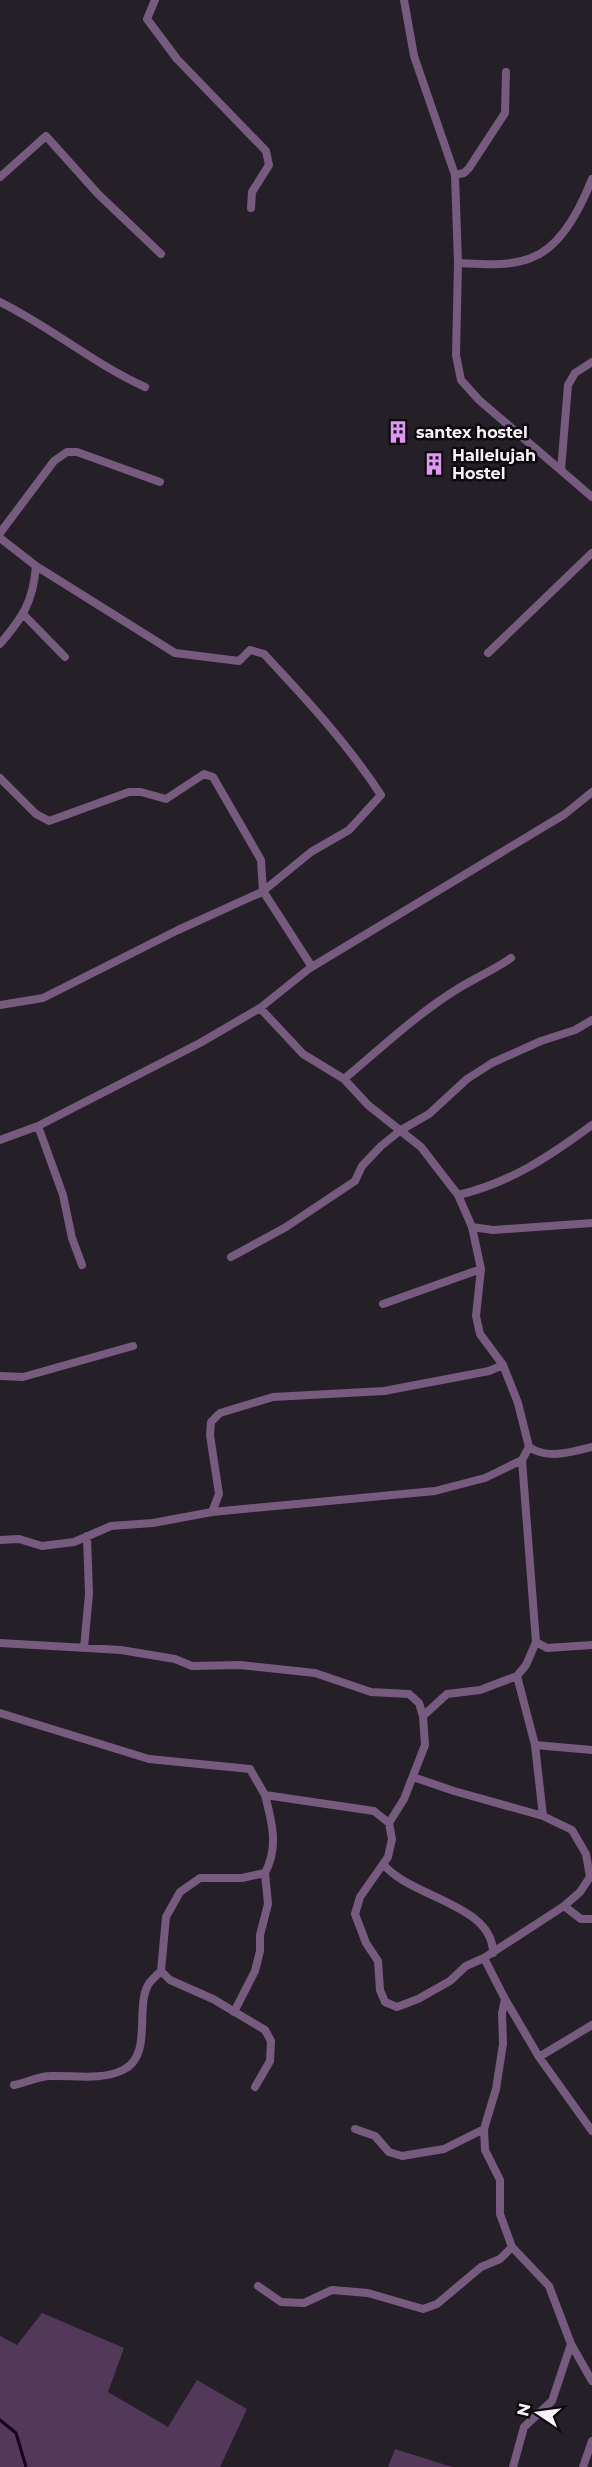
<svg xmlns="http://www.w3.org/2000/svg" width="592" height="2467" viewBox="0 0 592 2467" font-family="Montserrat,sans-serif">
<style>
.green{fill:#523959}
.lines{fill:none;stroke-linecap:round;stroke-linejoin:round}
.stream{stroke:#17001e;stroke-width:3}
.minor{stroke:#765b7e;stroke-width:8}
.labels{text-anchor:middle;dominant-baseline:central;stroke-width:5;stroke-linejoin:round;paint-order:stroke}
.poi-label{font-size:16px;font-weight:bold;fill:#f8f3f9;stroke:#0d0a0d;text-anchor:start}
</style>
<rect width="100%" height="100%" fill="#251f27"/>
<path class="green" d="M42,2313l82,35 -16,44 60,35 29,-47 50,29 -27,58h-220v-131l17,9z
M395,2449l57,18h-64z"/>
<g class="lines">
<path class="stream" d="M0,2420l16,13 10,34"/>
<path class="minor" d="M155,0l-8,19 30,40 89,92 3,14 -17,27 -1,16
M404,0l10,56 41,119 3,88 -2,92 5,25 18,20 113,97
M455,175l9,-2 5,-5 36,-55 1,-41
M0,177l46,-41 52,58 63,60
M458,263c24,1 50,4 73,-5 31,-11 50,-51 61,-79
M0,302c51,25 94,62 145,85
M561,470l7,-85 7,-12 17,-11
M0,533l54,-72 13,-9h10l83,30
M0,538l36,28 139,87 64,8 11,-11 14,4c42,45 83,89 117,141l-32,35 -38,22 -49,40 -84,38 -135,68 -43,7
M24,615l41,42
M0,644c23,-27 33,-42 36,-78
M488,653l104,-100
M0,778l36,36 13,7 80,-29h12l25,7 38,-25 9,3 48,83 2,31 49,76
M260,1008l43,46 41,25 24,26 53,42 37,48 14,32 9,42 -5,47 4,18 23,31 15,38 11,44 -7,13 14,182 -10,23 -9,11 18,69 57,5
M344,1079c37,-31 74,-66 115,-91 18,-11 35,-18 52,-30
M38,1126l25,69 9,43 10,27
M0,1140l38,-14 162,-83 60,-35 50,-40 255,-154 27,-22
M458,1195c52,-12 92,-39 134,-70
M472,1227l21,3 99,-7
M231,1257l55,-30 69,-46 7,-15 19,-20 20,-16 28,-16 38,-35 25,-16 49,-22 34,-11 17,-10
M383,1304l98,-35
M0,1376l23,1 110,-31
M529,1447c20,13 41,5 63,0
M212,1512l7,-18 -9,-59 1,-13 9,-9 53,-16 111,-6 105,-20 14,-6
M0,1540l19,-1 23,7 32,-4 37,-16 42,-3 59,-11 223,-21 50,-13 37,-18
M536,1642l11,6 45,-3
M0,1643l121,7 54,9 17,7 48,-1 75,8 56,19 38,2 10,9 4,13 2,29 -21,54 -15,24
M84,1648l5,-54 -2,-58
M0,1713l149,46 101,10 15,26 109,16 15,12 3,16 -4,18 -28,40 -5,17 11,29 12,18 2,29 5,12 12,5 21,-8 32,-18 16,-15 18,-8 80,-52
M423,1716l24,-22 33,-4 37,-14
M535,1745l8,71 29,14 14,24 4,23 -10,15 -16,14 17,13h11
M413,1777l41,14 89,25
M383,1864c28,34 110,40 110,89
M484,1958l21,41 -3,14 1,31 -7,45 -12,40 1,21 15,30v34l12,33 37,39 22,58 21,37
M505,1999l34,58 53,74
M234,2012l21,-41 5,-20v-16l8,-31 -3,-31
M539,2057l53,-32
M14,2085c11,-2 25,-9 36,-9 24,-1 50,5 73,-6 30,-14 12,-61 25,-85 3,-5 9,-10 13,-14
M255,2087l15,-26 1,-20 -6,-11 -52,-31 -43,-19 -9,-9 5,-54 14,-25 20,-14h42l23,-5c14,-27 7,-50 0,-78
M355,2129l20,7 14,16 13,4 42,-7 40,-20
M258,2286l23,16 23,1 28,-13 36,3 55,16 14,-5 44,-37 19,-8 12,-12
M513,2467l11,-40 28,-26 19,-57
M583,2467l9,-26"/>
</g>
<defs>
<g id="building-bare" transform="scale(1.8)"><path d="M-4-6H4V6H1V3H-1V6H-4ZM-2.5-4.3h1.7v1.8h-1.7ZM.8-4.3h1.7v1.8H.8ZM-2.5-1h1.7V.8h-1.7ZM.8-1h1.7V.8H.8Z" fill="#df98f1" stroke="#0d0a0d" stroke-width="2.5" paint-order="stroke"/></g>
</defs>
<g fill-rule="evenodd">
<use href="#building-bare" x="398" y="432"/>
<use href="#building-bare" x="434" y="464"/>
</g>
<g class="labels">
<g class="poi-label">
<text x="416" y="432">santex hostel</text>
<text x="452" y="455">Hallelujah<tspan x="452" dy="18">Hostel</tspan></text>
</g>
</g>
<g transform="translate(538 2413) rotate(283)" stroke="#0d0a0d" stroke-width="4.5" paint-order="stroke">
<path d="M0-4.5L10 22L0 15L-10 22Z" fill="#f8f3f9"/>
<text y="-9" font-size="16" font-weight="bold" text-anchor="middle" fill="#f8f3f9">N</text>
</g>
</svg>
